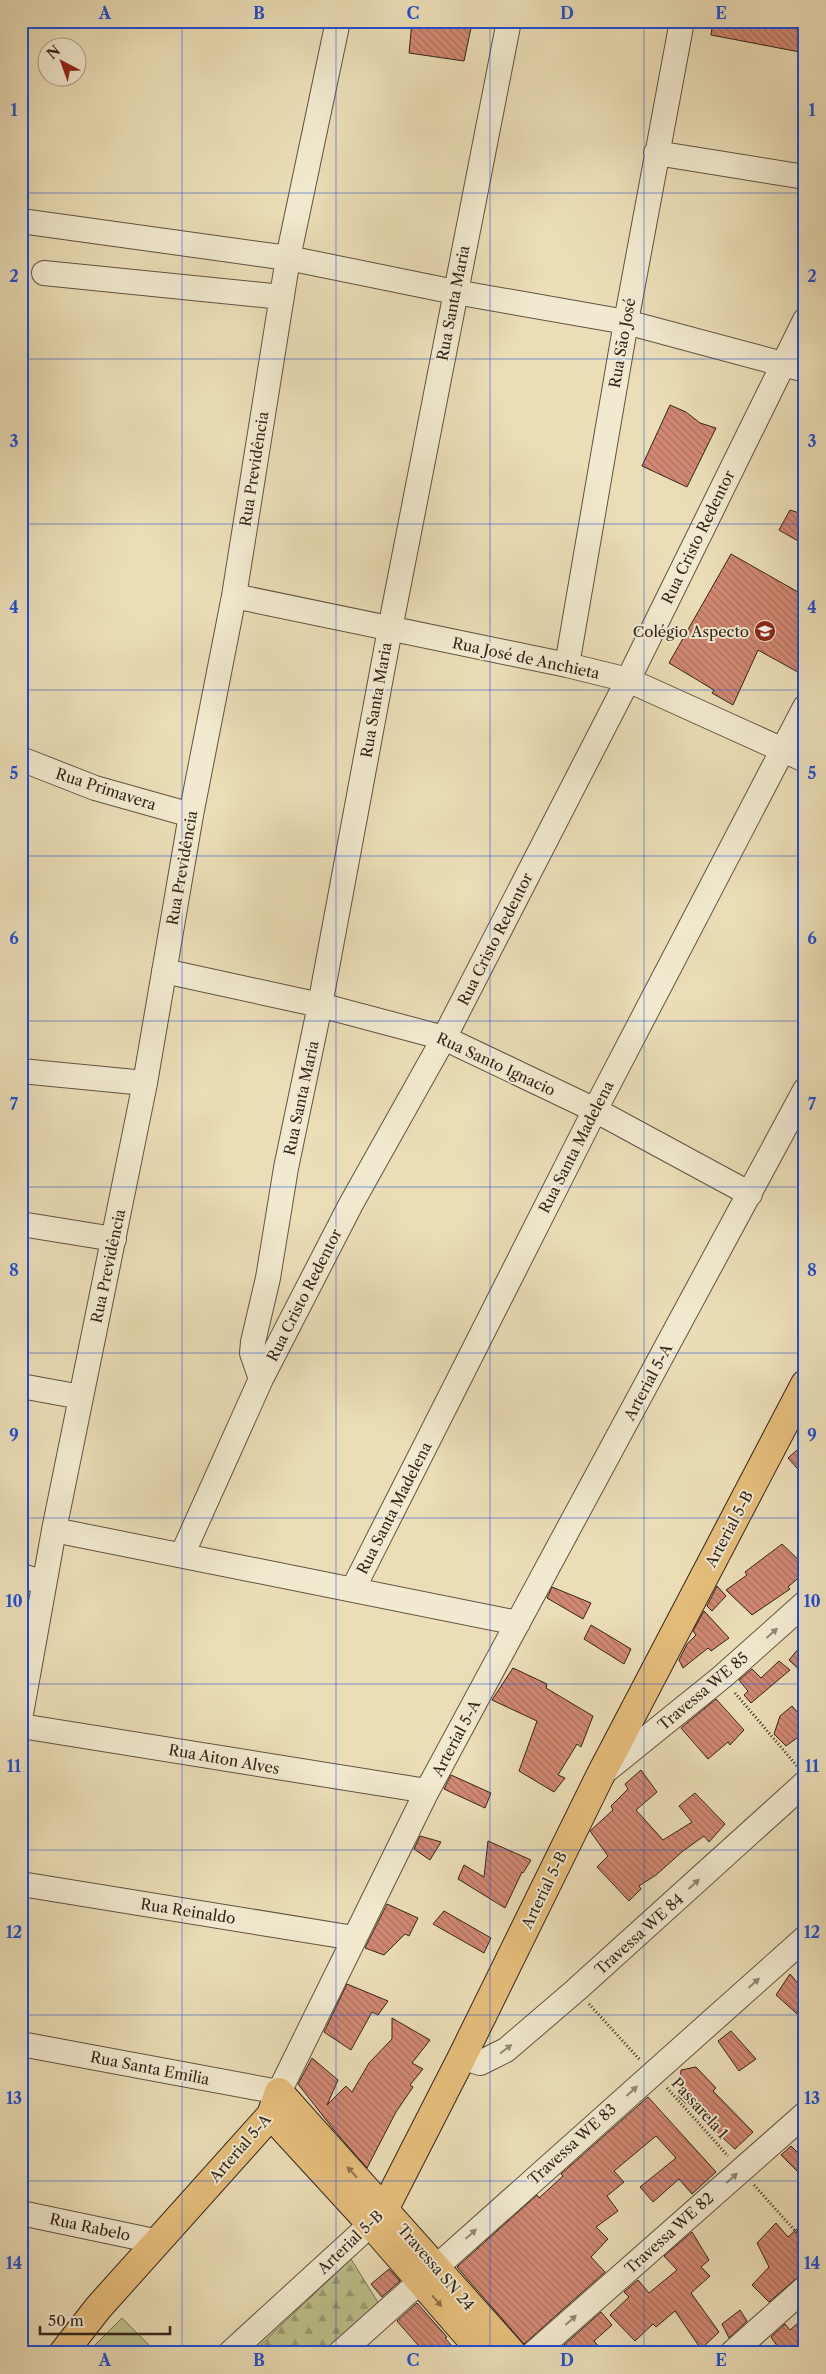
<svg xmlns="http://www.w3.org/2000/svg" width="826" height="2374" viewBox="0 0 826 2374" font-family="'Libre Caslon Text',serif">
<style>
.forest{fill:url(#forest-firs);stroke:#787252}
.pitch{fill:#bdc08a;stroke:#787252}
.building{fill:url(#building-back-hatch);stroke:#33241b}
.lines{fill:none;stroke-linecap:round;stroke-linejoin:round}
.minor-casing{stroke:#615242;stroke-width:26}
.major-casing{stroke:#33241b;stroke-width:30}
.path{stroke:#33241b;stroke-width:3;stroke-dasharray:1 2.5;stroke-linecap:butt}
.minor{stroke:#f2ead0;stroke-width:24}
.major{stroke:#e6bf7c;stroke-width:28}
.oneway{fill:#928776}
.oneway2{fill:#8c724c}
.grid{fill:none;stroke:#1d4ed8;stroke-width:1;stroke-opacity:0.55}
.labels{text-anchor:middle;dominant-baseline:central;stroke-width:4;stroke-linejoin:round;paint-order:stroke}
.street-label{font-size:15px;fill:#33241b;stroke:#f2ead0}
.poi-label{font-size:15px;fill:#33241b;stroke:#f2ead0;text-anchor:end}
.neatline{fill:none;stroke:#1d4ed8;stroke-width:2}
.grid-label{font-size:16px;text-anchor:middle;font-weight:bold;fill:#1d4ed8}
</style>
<defs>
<pattern id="forest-firs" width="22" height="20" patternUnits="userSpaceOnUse" patternTransform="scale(1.25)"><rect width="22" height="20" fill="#bdc08a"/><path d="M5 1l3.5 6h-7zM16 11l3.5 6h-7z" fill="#9a9c70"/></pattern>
<pattern id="building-back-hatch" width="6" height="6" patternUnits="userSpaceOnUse" patternTransform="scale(1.25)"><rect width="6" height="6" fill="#d38973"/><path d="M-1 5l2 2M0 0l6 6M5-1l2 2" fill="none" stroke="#ac705e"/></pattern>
</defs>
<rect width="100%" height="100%" fill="#ebdeb7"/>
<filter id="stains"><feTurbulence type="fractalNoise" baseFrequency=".004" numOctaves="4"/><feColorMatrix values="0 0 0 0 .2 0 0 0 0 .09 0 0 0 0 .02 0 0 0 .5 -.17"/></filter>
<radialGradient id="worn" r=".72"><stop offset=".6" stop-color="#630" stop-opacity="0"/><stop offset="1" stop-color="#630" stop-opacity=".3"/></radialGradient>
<path class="forest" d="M351,2259l28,45 -55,49h-72z"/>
<path class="pitch" d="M122,2318l35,35h-70z"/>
<path class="building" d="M412,21h27l32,7 -7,33 -55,-8z
M713,21h92v32l-94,-18z
M670,405l16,7 14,11 16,5 -29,59 -45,-21z
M790,510l15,5v30l-26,-15z
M731,554l74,42v80l-47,-26 -25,55 -21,-12 2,-3 -45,-27z
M805,1443v34l-17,-19z
M782,1544l23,22v6l-17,15 2,2 -38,26 -26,-25 21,-15 -2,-3z
M717,1586l9,10 -14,15 -5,-5z
M552,1587l39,16 -8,16 -36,-21z
M704,1611l25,27 -18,13 -3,-3 -25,20 -4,-8 8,-16 9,-9 -3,-4z
M591,1625l40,24 -7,15 -40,-25z
M805,1641v34l-16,-15z
M779,1661l11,9 -39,33 -7,-8 4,-4 -9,-11 13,-11 9,9z
M513,1668l34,16 -1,4 47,28 -12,31 -4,-3 -19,31 7,3 -11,14 -35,-21 18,-50 -45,-21z
M716,1699l28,31 -14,15 -2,-3 -20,17 -27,-31z
M792,1706l13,15v11l-19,14 -12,-12 6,-18z
M641,1770l16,22 -21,18 27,30 29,-18 -13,-16 16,-13 30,31 -16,18 -5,-6 -21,15 -27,24 -17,11 2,3 -12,12 -32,-34 11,-11 -18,-25 23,-21 -2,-4 17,-17 -3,-5z
M451,1775l40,18 -6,15 -41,-19z
M420,1836l21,6 -11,18 -16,-11z
M488,1841l43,19 -8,13 -1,-1 -17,36 -47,-29 6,-14 20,12z
M387,1904l31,14 -9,18 -4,-2 -21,21 -19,-7z
M444,1911l47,27 -7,15 -51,-29z
M790,1974l15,18v29l-29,-26z
M347,1984l41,17 -10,14 -6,-3 -21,38 -27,-18z
M392,2018l38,22 -18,23 11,6 -13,16 3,2 -17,25 -29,56 -33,-38 -36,-46 14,-26 26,22 -11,25 19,-19 6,6 17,-29 23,-24z
M731,2031l25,28 -17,12 -21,-30z
M696,2067l20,21 -3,3 40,41 -18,17 -25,-23 2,-2 -19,-20 -3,3 -11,-10 2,-27z
M648,2097l68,75 -24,22 -13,-15 -26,23 -13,-15 36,-29 -20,-22 -42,35 10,11 -17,14 11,15 -22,16 12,12 -17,18 14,15 -81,72 -67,-77 80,-72 2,3 24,-22 -2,-2z
M791,2146l14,14v19l-24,-24z
M805,2222v49l-36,31 -17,-17 17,-18 -12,-24 19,-20 12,14z
M692,2232l17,28 -8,7 9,9 -19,17 28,39 -18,17 -26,-38 -19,16 -3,-3 -18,17 -25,-26 19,-18 -5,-5 14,-12 11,13 28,-23 -13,-14z
M389,2269l11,12 -18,16 -11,-13z
M417,2303l30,34 -2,1 13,15h-33l-28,-32z
M740,2310l7,11 -18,17 -7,-14z
M601,2312l11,13 -18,16 10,12h-49z
M805,2317v36h-23l-11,-16 14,-13 5,6z"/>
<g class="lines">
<g class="minor-casing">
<path id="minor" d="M656,153l149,24
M21,221l267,37 167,34 171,30 179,48
M44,273l238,24
M234,596l333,69 61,15 177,80
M567,665l59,-343 56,-301
M21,759l74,29 96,27
M164,971l156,34 124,33 151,72 155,84
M21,1071l124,12
M21,1224l93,15
M261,1379l-9,-26 1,-11 15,-64 18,-110 34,-163 70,-376 119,-608
M21,1386l60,11
M54,1530l464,93
M182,1555l79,-176 90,-175 93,-166 184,-358 177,-360
M21,1576l23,6
M353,1589l242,-479 210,-403
M21,1714l33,-184 91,-447 46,-268 43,-219 54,-338 50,-237
M21,1726l406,65
M603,1773l119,-96 83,-74
M21,1884l333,54
M21,2044l258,48 148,-301 378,-701
M462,2057l18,6 26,-13 70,-60 229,-207
M21,2213l138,29
M230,2353l141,-129
M340,2353l465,-415
M534,2353l271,-239
M732,2353l73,-65"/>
</g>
<g class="major-casing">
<path id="major" d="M271,2115l100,109 112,129
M371,2224l14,-16 77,-151 138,-281 205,-392
M63,2353l35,-45 173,-193 8,-23 233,261"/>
</g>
<path class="path" d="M735,1693l62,73
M589,2004l51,56
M667,2088l61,68
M754,2185l51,57"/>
<use href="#minor" class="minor"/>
<use href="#major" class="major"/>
</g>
<defs><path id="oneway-solid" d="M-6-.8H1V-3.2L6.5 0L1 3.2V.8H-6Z" transform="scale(1.25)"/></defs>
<g class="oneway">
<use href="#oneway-solid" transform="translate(772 1633) rotate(-41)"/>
<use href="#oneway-solid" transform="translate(694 1884) rotate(-42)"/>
<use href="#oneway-solid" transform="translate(754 1983) rotate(-42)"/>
<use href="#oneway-solid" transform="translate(506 2049) rotate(-37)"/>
<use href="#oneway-solid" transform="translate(632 2091) rotate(-42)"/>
<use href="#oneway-solid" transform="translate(732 2178) rotate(-42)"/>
<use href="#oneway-solid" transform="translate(471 2234) rotate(-42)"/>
<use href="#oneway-solid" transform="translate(571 2320) rotate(-42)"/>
</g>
<g class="oneway2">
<use href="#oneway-solid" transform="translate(352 2172) rotate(-132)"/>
<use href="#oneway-solid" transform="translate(437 2301) rotate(49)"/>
</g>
<path class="grid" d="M182,21v2332M336,21v2332M490,21v2332M644,21v2332M21,193h784M21,359h784M21,524h784M21,690h784M21,856h784M21,1021h784M21,1187h784M21,1353h784M21,1518h784M21,1684h784M21,1850h784M21,2015h784M21,2181h784"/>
<defs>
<g id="school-disc" transform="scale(1.125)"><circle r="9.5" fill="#8f2418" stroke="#f2ead0"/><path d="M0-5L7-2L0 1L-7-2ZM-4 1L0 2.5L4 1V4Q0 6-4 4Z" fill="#fff"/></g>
</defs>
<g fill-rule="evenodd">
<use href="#school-disc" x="765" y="631"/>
</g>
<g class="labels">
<g class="street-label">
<text transform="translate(453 303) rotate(-79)">Rua Santa Maria</text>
<text transform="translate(622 343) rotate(-80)">Rua São José</text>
<text transform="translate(254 469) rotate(-81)">Rua Previdência</text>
<text transform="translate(698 537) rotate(-64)">Rua Cristo Redentor</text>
<text transform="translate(526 658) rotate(12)">Rua José de Anchieta</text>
<text transform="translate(376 700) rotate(-80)">Rua Santa Maria</text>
<text transform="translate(106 789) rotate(18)">Rua Primavera</text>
<text transform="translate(182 868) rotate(-80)">Rua Previdência</text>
<text transform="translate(495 939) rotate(-63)">Rua Cristo Redentor</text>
<text transform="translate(496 1064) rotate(25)">Rua Santo Ignacio</text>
<text transform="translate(301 1098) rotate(-78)">Rua Santa Maria</text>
<text transform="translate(576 1147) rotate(-63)">Rua Santa Madelena</text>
<text transform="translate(108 1266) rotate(-78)">Rua Previdência</text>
<text transform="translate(304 1295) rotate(-63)">Rua Cristo Redentor</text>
<text transform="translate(648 1382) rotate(-62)">Arterial 5-A</text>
<text transform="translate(394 1508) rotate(-63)">Rua Santa Madelena</text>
<text transform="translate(729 1529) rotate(-62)">Arterial 5-B</text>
<text transform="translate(703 1691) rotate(-40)">Travessa WE 85</text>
<text transform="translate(456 1738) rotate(-62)">Arterial 5-A</text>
<text transform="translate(224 1759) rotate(10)">Rua Aiton Alves</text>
<text transform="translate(544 1890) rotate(-64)">Arterial 5-B</text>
<text transform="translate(188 1911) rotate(9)">Rua Reinaldo</text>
<text transform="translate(639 1934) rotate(-42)">Travessa WE 84</text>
<text transform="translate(150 2068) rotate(11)">Rua Santa Emilia</text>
<text transform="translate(700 2108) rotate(48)">Passarela 1</text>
<text transform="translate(572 2144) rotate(-42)">Travessa WE 83</text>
<text transform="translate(240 2148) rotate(-49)">Arterial 5-A</text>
<text transform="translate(90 2227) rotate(12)">Rua Rabelo</text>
<text transform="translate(669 2233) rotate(-42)">Travessa WE 82</text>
<text transform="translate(350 2242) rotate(-44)">Arterial 5-B</text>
<text transform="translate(436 2267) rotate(49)">Travessa SN 24</text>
</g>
<g class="poi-label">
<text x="749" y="631">Colégio Aspecto</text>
</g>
</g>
<rect width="826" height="2374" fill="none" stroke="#ebdeb7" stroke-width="55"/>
<g transform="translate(62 62) rotate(319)"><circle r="24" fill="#f2ead0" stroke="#a69b88"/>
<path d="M0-4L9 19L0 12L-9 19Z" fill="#8f2418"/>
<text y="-8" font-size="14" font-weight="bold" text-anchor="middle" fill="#33241b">N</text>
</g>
<path d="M40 2326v8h130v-8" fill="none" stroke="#33241b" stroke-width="2.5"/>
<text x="48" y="2326" font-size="15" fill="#33241b" stroke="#f2ead0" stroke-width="4" paint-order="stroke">50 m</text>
<rect x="28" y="28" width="770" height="2318" class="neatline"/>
<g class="grid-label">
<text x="105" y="19">A</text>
<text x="259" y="19">B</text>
<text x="413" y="19">C</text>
<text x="567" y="19">D</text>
<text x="721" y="19">E</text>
<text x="14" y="116">1</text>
<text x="812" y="116">1</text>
<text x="14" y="282">2</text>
<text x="812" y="282">2</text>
<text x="14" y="447">3</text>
<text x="812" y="447">3</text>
<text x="14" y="613">4</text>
<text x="812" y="613">4</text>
<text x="14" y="779">5</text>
<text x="812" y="779">5</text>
<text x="14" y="944">6</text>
<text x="812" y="944">6</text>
<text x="14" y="1110">7</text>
<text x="812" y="1110">7</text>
<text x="14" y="1276">8</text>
<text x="812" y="1276">8</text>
<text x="14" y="1441">9</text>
<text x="812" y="1441">9</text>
<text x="14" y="1607">10</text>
<text x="812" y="1607">10</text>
<text x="14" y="1772">11</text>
<text x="812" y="1772">11</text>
<text x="14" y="1938">12</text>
<text x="812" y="1938">12</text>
<text x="14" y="2104">13</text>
<text x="812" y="2104">13</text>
<text x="14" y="2269">14</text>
<text x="812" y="2269">14</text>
<text x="105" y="2366">A</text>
<text x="259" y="2366">B</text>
<text x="413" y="2366">C</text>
<text x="567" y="2366">D</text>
<text x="721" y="2366">E</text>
</g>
<rect width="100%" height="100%" filter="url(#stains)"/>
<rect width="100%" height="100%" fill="url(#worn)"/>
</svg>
